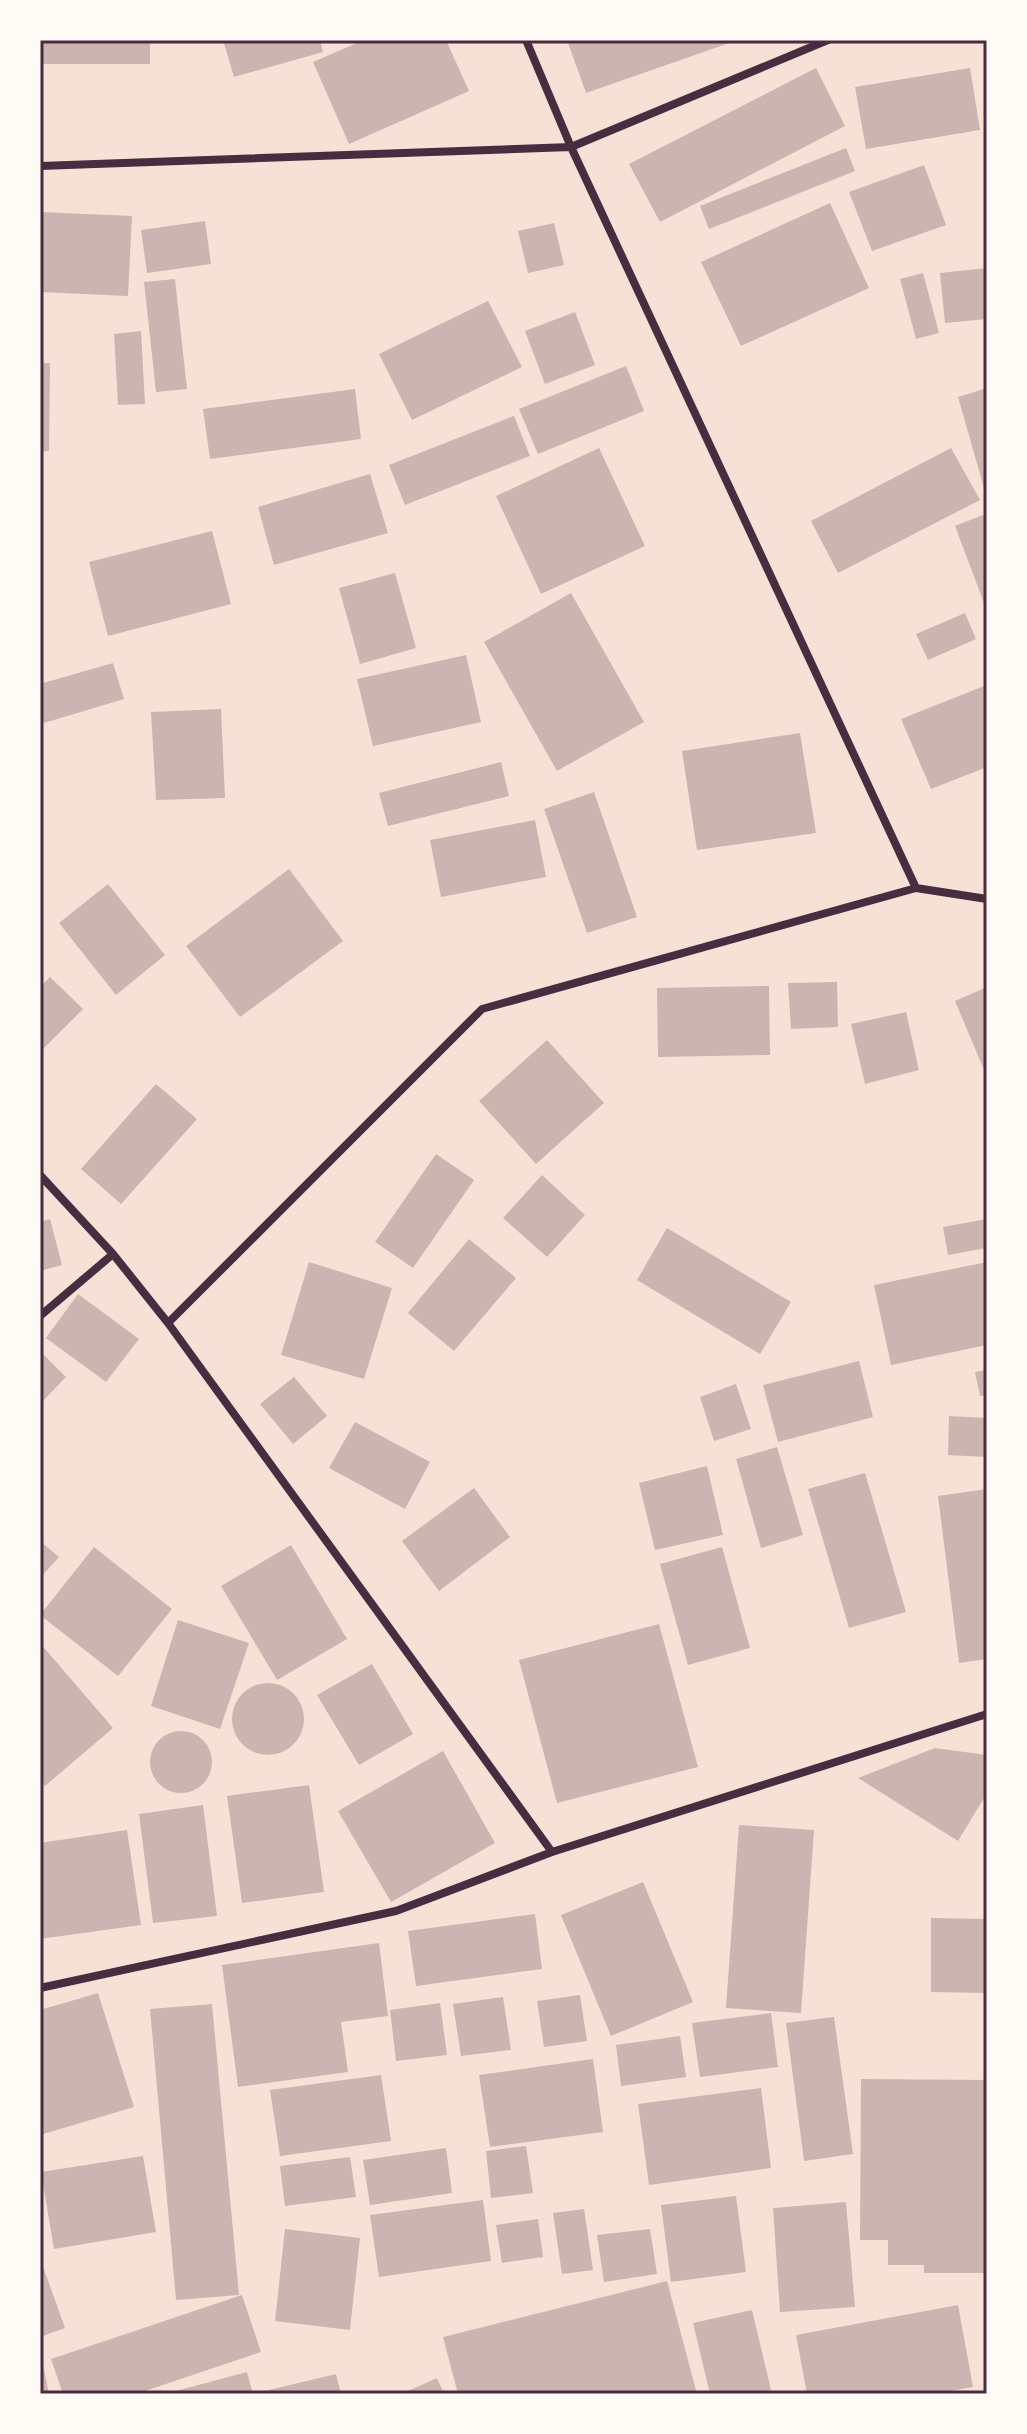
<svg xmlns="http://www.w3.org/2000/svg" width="1027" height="2434" viewBox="0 0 1027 2434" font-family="'Playfair Display',serif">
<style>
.building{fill:#ccb4b1}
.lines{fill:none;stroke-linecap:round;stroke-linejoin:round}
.minor{stroke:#4a2c40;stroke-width:8}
.neatline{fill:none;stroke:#4a2c40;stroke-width:3}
</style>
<rect width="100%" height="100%" fill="#f7e1d7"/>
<path class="building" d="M40,40h110v24h-110z
M223,40h97l3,12 -89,25z
M364,40h82l23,51 -120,53 -36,-82z
M567,40h171l-152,53z
M816,68l29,58 -185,96 -31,-58z
M970,68l10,62 -114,19 -11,-62z
M846,148l9,23 -146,58 -9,-23z
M924,165l22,60 -74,26 -23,-59z
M830,203l39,85 -128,58 -40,-84z
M40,212l92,4 -4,80 -88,-4z
M205,221l6,43 -64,9 -6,-43z
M554,223l10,42 -36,8 -10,-42z
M987,268v51l-42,4 -5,-50z
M923,273l16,60 -23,6 -16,-60z
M175,279l12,110 -31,3 -12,-110z
M488,301l34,66 -110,53 -33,-66z
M575,312l20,53 -50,19 -20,-53z
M141,331l4,73 -27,1 -4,-71z
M40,363h10l-1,88h-9z
M626,366l18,45 -106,43 -19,-45z
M987,388v107h-1l-28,-98z
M355,389l6,50 -151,20 -7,-50z
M514,416l16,40 -125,49 -16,-40z
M599,448l46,98 -104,48 -45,-98z
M951,448l29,52 -142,73 -27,-52z
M370,474l18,59 -114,32 -16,-58z
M983,515l4,10v86l-32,-85z
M212,531l19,73 -123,32 -19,-74z
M395,573l21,75 -56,16 -21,-76z
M571,593l73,129 -87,49 -73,-129z
M965,613l11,26 -48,21 -12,-26z
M466,655l15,67 -108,24 -16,-67z
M113,663l11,36 -80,24 -4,-14v-25z
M984,686l3,6v75l-56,22 -30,-70z
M221,709l4,89 -69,2 -5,-88z
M800,733l16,100 -119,17 -15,-99z
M501,762l8,34 -121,30 -9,-33z
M594,792l43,125 -50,16 -43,-124z
M535,820l11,57 -105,20 -11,-57z
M289,869l54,72 -103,76 -54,-71z
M108,884l57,71 -49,40 -57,-72z
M50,977l33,32 -43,43v-65z
M837,982l1,45 -47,2 -3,-46z
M769,986l1,69 -112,2 -1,-69z
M987,987v90l-32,-76z
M906,1012l13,58 -54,14 -14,-60z
M547,1040l57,63 -68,61 -57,-63z
M156,1084l41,35 -76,85 -40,-35z
M436,1154l38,26 -61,88 -38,-26z
M542,1175l43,40 -38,42 -44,-39z
M50,1219l12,46 -22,6v-49z
M987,1219v29l-39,7 -5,-28z
M667,1228l124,74 -31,52 -123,-74z
M469,1239l47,39 -62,73 -46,-38z
M309,1262l83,26 -28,91 -83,-24z
M987,1262v83l-96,20 -17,-80z
M78,1294l61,45 -33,43 -60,-44z
M40,1351l26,26 -26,27z
M859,1361l14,56 -95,25 -15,-57z
M987,1370v25l-7,1 -5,-24z
M294,1377l33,39 -34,28 -33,-40z
M736,1384l15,45 -37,12 -14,-44z
M949,1416l38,2 -1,39 -38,-2z
M355,1422l75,40 -25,47 -76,-41z
M777,1447l26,88 -42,13 -25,-89z
M707,1466l16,69 -68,15 -16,-67z
M865,1473l41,139 -57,16 -41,-139z
M474,1488l36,49 -71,54 -37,-50z
M987,1489v170l-28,4 -21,-167z
M40,1541l19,16 -19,21z
M291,1545l56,94 -70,41 -56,-94z
M94,1547l78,62 -54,67 -78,-61z
M722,1547l28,101 -62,17 -28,-101z
M178,1620l71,23 -29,86 -69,-23z
M659,1624l39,143 -141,36 -38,-143z
M40,1643l73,85 -68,58 -5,-6z
M372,1664l41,70 -54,31 -42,-70z
M232 1719a36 36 0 1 1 72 0a36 36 0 1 1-72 0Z
M150 1762a31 31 0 1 1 62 0a31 31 0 1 1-62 0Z
M935,1748l52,7v38l-29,48 -100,-63z
M443,1751l52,92 -104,59 -53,-91z
M309,1785l15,107 -82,11 -15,-107z
M203,1805l14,111 -64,7 -14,-109z
M739,1825l75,5 -13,183 -75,-5z
M127,1830l14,95 -101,14v-96z
M643,1882l50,120 -82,34 -50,-121z
M535,1914l7,55 -126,17 -8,-55z
M931,1918l56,1v74l-56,-1z
M379,1943l9,73 -47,6 7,50 -110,15 -16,-122z
M98,1993l36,114 -94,28v-125z
M580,1995l7,46 -43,6 -7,-46z
M503,1997l8,53 -50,6 -8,-52z
M440,2003l7,52 -51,6 -6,-51z
M212,2004l27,291 -63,5 -26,-291z
M771,2013l7,54 -78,10 -8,-54z
M834,2017l19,137 -49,7 -18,-138z
M680,2036l6,41 -65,9 -5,-41z
M593,2059l10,73 -113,15 -11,-72z
M381,2075l10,66 -111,15 -10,-66z
M861,2079l126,1v193h-63v-8h-36v-25h-28z
M761,2088l10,80 -122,17 -11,-81z
M526,2146l7,47 -42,5 -5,-47z
M446,2148l6,45 -82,12 -7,-45z
M143,2156l13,76 -102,17 -13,-77z
M350,2157l6,40 -71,9 -5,-40z
M736,2196l10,76 -75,10 -10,-77z
M483,2200l8,61 -112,16 -9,-62z
M846,2202l9,105 -75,5 -7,-104z
M584,2209l9,61 -31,4 -9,-61z
M538,2219l5,38 -41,6 -6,-38z
M285,2229l75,9 -10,92 -75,-9z
M650,2229l7,45 -53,8 -7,-47z
M40,2258l25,70 -25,9z
M667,2281l30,113h-239l-15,-57z
M242,2295l19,57 -125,42h-73l-12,-35z
M958,2305l15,82 -40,7h-126l-11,-59z
M752,2310l19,80 -18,4h-43l-17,-71z
M43,2364l6,30h-9v-29z
M247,2372l6,22h-84l-1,-1z
M336,2374l5,20h-70l-2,-4z
M437,2378l7,16h-43z"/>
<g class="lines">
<path class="minor" d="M526,40l45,107 345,741 71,11
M40,166l531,-19 257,-107
M40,1175l73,79 55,69 384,529
M40,1316l73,-62
M168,1323l314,-314 434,-121
M40,1988l356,-77 156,-59 435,-138"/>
</g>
<rect width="1027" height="2434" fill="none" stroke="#fffaf5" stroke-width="84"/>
<rect x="42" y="42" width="943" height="2350" class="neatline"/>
</svg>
